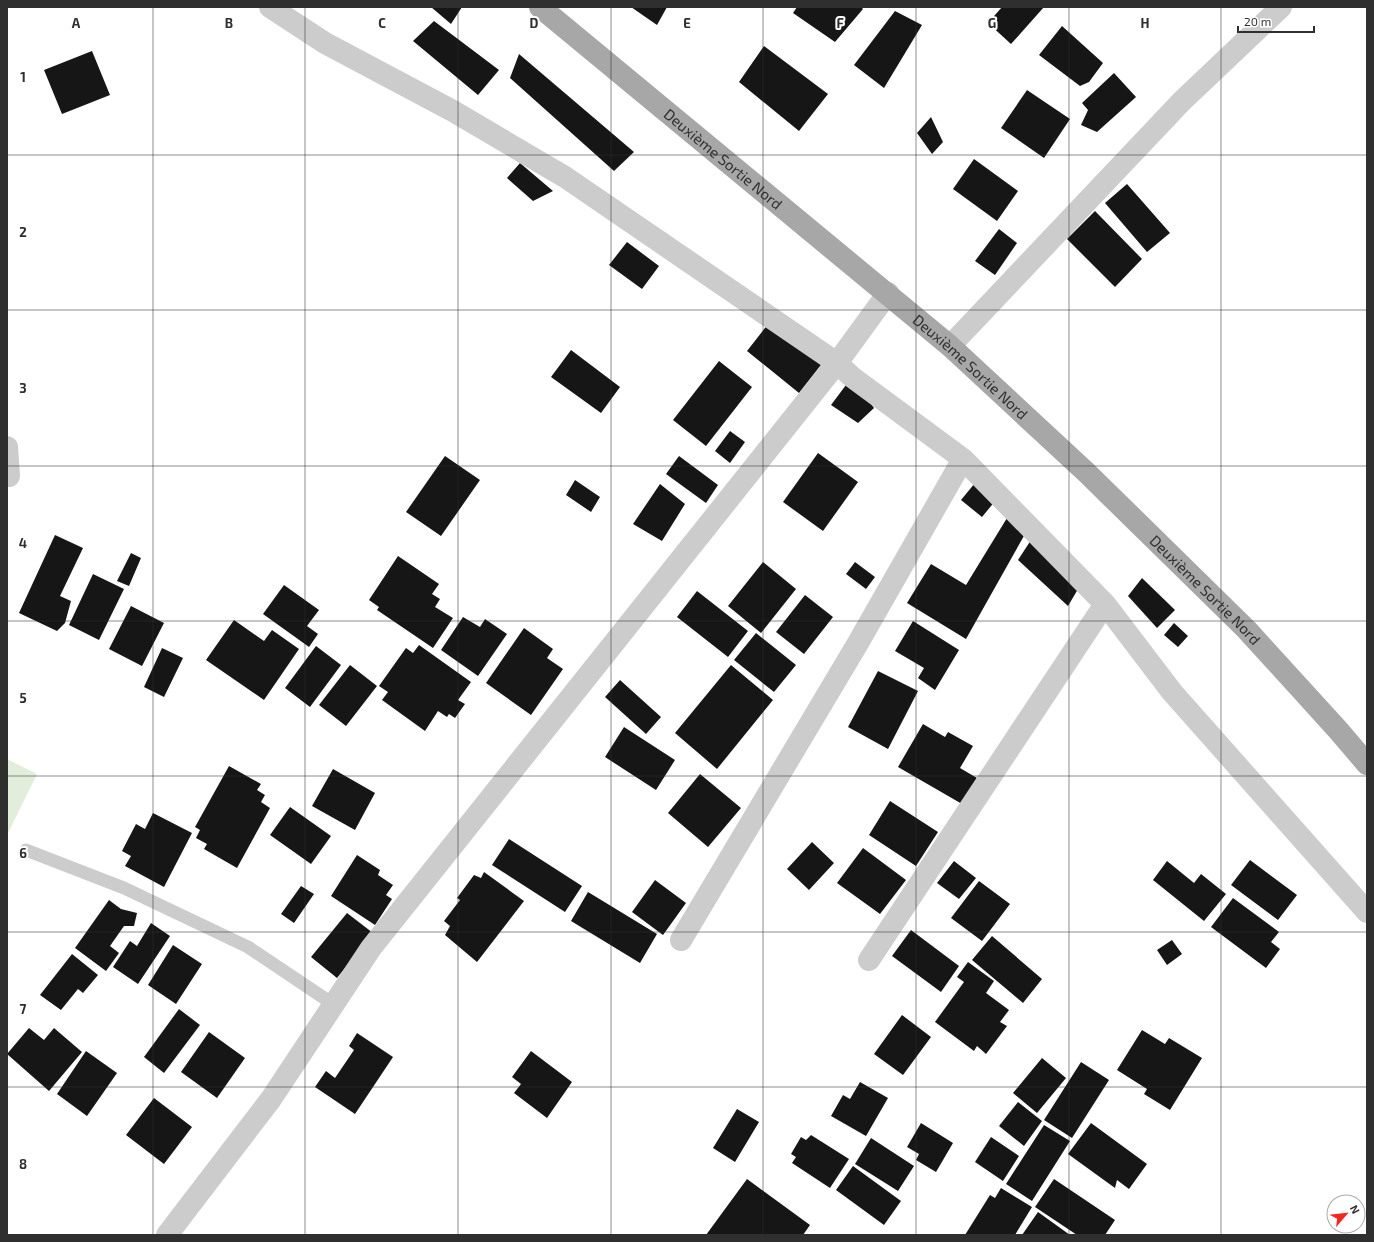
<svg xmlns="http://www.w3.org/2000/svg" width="1374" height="1242" viewBox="0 0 1374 1242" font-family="'Exo 2',sans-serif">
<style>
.green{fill:#e3eddb}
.building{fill:#161616}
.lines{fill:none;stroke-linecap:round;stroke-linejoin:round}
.service{stroke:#ccc;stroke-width:13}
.minor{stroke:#ccc;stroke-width:22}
.primary{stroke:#a7a7a7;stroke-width:22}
.grid{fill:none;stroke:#2f2f2f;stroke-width:1;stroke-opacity:0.55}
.labels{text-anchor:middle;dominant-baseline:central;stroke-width:4;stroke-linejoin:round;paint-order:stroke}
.street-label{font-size:15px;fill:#2f2f2f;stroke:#fff}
.grid-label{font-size:13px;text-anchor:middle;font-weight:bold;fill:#2f2f2f;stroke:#fff;stroke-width:4;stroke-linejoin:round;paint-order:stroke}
</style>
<rect width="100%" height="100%" fill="#fff"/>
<path class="green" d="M7,759l30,15 -30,61z"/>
<path class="building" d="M431,7h31l-11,17z
M631,7h36l-10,18z
M797,7h64l2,2 -28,33 -42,-29z
M1002,7h42l-33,37 -23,-21z
M895,11l27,14 -38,63 -30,-23z
M434,21l65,49 -21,25 -65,-54z
M1062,26l41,37 -14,19 -9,4 -41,-31z
M764,46l64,48 -29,37 -60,-49z
M92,51l18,44 -48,19 -18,-44z
M519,54l115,98 -20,19 -104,-93z
M1114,73l22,24 -39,35 -16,-7 7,-15 -6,-7z
M1027,90l43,29 -26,39 -43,-30z
M931,117l12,25 -11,12 -15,-21z
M974,159l44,32 -21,30 -44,-32z
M520,163l33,28 -20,10 -26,-23z
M1127,184l43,49 -23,19 -42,-49z
M1095,211l47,48 -27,28 -48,-48z
M999,229l18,14 -22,32 -20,-14z
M627,242l32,24 -17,23 -33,-24z
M772,319l52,42 -25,32 -52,-42z
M571,350l49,37 -19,26 -50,-36z
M719,361l33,26 -46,59 -33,-26z
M852,377l22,31 -16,15 -27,-18z
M730,431l15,11 -15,21 -15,-12z
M818,453l40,29 -35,49 -40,-29z
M445,456l35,24 -39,56 -35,-24z
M679,456l39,29 -12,18 -40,-29z
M575,480l25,17 -9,15 -25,-17z
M975,483l21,17 -14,17 -21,-17z
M660,484l25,20 -23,37 -29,-17z
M1007,518l18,16 -59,105 -59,-36 24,-39 35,21z
M55,535l28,13 -23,48 11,5 -6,22 -8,8 -38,-18z
M1033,537l48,47 -13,22 -50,-46z
M131,553l10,5 -12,28 -12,-5z
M398,556l41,28 -7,10 8,5 -5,8 18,11 -20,30 -56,-38 2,-3 -10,-7z
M763,562l33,27 -35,44 -33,-27z
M855,562l20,15 -9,12 -20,-15z
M93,574l31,15 -25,51 -30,-15z
M1142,578l33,32 -18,18 -29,-32z
M284,585l35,25 -12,16 11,8 -9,13 -46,-33z
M697,591l51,40 -20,26 -51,-40z
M805,595l28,22 -29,37 -28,-22z
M131,606l33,17 -22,43 -33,-17z
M463,617l17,10 5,-8 22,15 -29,42 -37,-26z
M234,620l30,21 8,-11 27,19 -35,51 -58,-40z
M913,621l46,29 -24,40 -17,-12 6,-10 -29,-17z
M1174,623l14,13 -10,11 -14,-12z
M524,628l29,21 -6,9 16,11 -32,46 -45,-32z
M756,633l40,32 -22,27 -40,-32z
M419,645l52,37 -13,18 7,4 -10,14 -6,-4 -2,3 -9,-6 -13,20 -43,-31 6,-8 -9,-6 27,-38 7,5z
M316,646l25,19 -31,42 -25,-19z
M162,648l21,10 -19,39 -20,-10z
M350,665l27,21 -31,40 -27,-21z
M731,665l42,35 -56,69 -42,-36z
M878,671l40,20 -30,58 -40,-22z
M620,680l41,37 -15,17 -41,-37z
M923,724l22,13 3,-5 25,14 -13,22 17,10 -15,26 -64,-37z
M624,727l51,33 -19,30 -51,-33z
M229,766l32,18 -4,6 8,5 -4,7 9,6 -33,60 -33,-19 3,-5 -11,-6 4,-8 -5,-3z
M333,769l42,24 -20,37 -43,-24z
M700,774l41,34 -33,39 -40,-34z
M890,801l48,31 -22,34 -47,-31z
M290,807l41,29 -20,28 -41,-29z
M153,813l39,20 -28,54 -39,-21 6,-10 -9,-5 14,-27 9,5z
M509,839l73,47 -17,26 -73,-47z
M812,842l22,21 -25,27 -22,-21z
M863,848l43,32 -26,34 -43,-31z
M357,855l23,15 -2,5 15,10 -7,10 6,4 -17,26 -44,-29z
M1250,860l47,35 -19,25 -47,-35z
M954,861l22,17 -17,21 -22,-16z
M1167,861l27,22 7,-9 25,20 -22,27 -51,-41z
M484,872l40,29 -47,61 -32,-27 5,-9 -6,-5 16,-21 -3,-2 17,-23 7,3z
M655,880l31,23 -23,32 -31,-23z
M979,881l31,23 -28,37 -31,-23z
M301,886l13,8 -20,29 -13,-9z
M588,892l69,42 -17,29 -69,-42z
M1233,898l46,34 -8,10 9,7 -14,19 -55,-41z
M109,900l12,9 16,4 -3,13h-10l-14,20 9,7 -13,18 -31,-23z
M347,913l26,20 -36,45 -26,-21z
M151,923l19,13 -32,48 -25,-17 17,-26 7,5z
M911,930l48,36 -18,26 -49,-36z
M992,936l50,43 -19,24 -51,-43z
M1172,940l10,14 -15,11 -10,-15z
M173,945l29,19 -26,40 -28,-19z
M72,954l26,21 -15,18 -5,-4 -17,21 -21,-15z
M968,962l26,19 -8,12 23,17 -9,12 7,4 -21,28 -9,-8 -3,5 -39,-29 29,-40 -7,-5z
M179,1009l21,16 -36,48 -20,-16z
M902,1015l29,22 -28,38 -29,-21z
M29,1028l15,12 10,-12 28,24 -33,39 -42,-37z
M1142,1030l23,14 4,-6 33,20 -32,52 -26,-16 3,-5 -30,-19z
M209,1032l36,26 -28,40 -36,-26z
M357,1033l36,24 -38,57 -40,-27 11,-16 9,7 19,-28 -5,-4z
M86,1051l31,22 -30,43 -30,-22z
M531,1051l41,31 -25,36 -33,-25 7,-9 -9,-7z
M1042,1058l24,20 -29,35 -24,-20z
M1081,1062l28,18 -37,58 -28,-18z
M860,1082l28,16 -22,38 -35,-20 12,-21 7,4z
M154,1098l38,29 -28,37 -38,-29z
M1018,1102l24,19 -18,25 -25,-20z
M737,1109l22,13 -24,40 -22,-14z
M921,1123l32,20 -17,29 -20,-12 3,-6 -12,-7z
M1091,1123l56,41 -18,25 -12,-9 -2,8 -47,-34z
M1044,1125l26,16 -38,60 -26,-17z
M811,1135l38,24 -19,29 -38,-25 4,-6 -5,-3 10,-17 5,3z
M991,1137l28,19 -16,25 -28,-19z
M871,1138l43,28 -16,25 -43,-27z
M853,1166l48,35 -17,24 -48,-35z
M747,1179l63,46 -7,10h-97z
M1054,1179l61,41 -10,15h-28l-42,-28z
M1001,1188l31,19 -17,28h-50l25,-40 5,3z
M1038,1212l32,23h-48z"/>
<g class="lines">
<path class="service" d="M26,850l98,38 124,59 85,57"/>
<path class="minor" d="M270,7l55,36 128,68 112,66 272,186 15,14 111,82 142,145 67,88 195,220
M950,346l232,-245 99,-94
M7,447l2,29
M681,940l177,-297 105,-184
M869,960l236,-356
M167,1235l104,-136 100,-151 466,-585 51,-70"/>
<path class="primary" id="s1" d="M540,7l410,339 137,127 160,157 91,100 29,34"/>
</g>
<path class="grid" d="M153,7v1228M305,7v1228M458,7v1228M611,7v1228M763,7v1228M916,7v1228M1069,7v1228M1221,7v1228M7,155h1360M7,310h1360M7,466h1360M7,621h1360M7,776h1360M7,932h1360M7,1087h1360"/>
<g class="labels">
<g class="street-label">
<text stroke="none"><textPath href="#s1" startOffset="238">Deuxième Sortie Nord</textPath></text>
<text stroke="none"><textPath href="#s1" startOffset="561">Deuxième Sortie Nord</textPath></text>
<text stroke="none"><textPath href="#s1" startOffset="885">Deuxième Sortie Nord</textPath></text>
</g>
</g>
<g class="grid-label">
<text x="76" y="28">A</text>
<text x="229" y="28">B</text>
<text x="382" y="28">C</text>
<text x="534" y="28">D</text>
<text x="687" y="28">E</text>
<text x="840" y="28">F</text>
<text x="992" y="28">G</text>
<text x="1145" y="28">H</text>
<text x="23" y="82">1</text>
<text x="23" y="237">2</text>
<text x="23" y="393">3</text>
<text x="23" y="548">4</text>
<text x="23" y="703">5</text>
<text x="23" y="858">6</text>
<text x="23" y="1014">7</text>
<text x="23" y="1169">8</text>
</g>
<rect width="1374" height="1242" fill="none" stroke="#2f2f2f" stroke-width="16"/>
<g transform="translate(1346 1214) rotate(62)"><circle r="19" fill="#ffffff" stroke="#acacac"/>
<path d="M0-3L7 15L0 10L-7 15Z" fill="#f62620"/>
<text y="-6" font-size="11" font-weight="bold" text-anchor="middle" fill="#2f2f2f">N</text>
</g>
<path d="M1238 26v6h76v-6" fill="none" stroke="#2f2f2f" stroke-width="2"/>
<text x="1244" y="26" font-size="12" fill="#2f2f2f" stroke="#ffffff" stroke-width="3" paint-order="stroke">20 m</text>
</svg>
